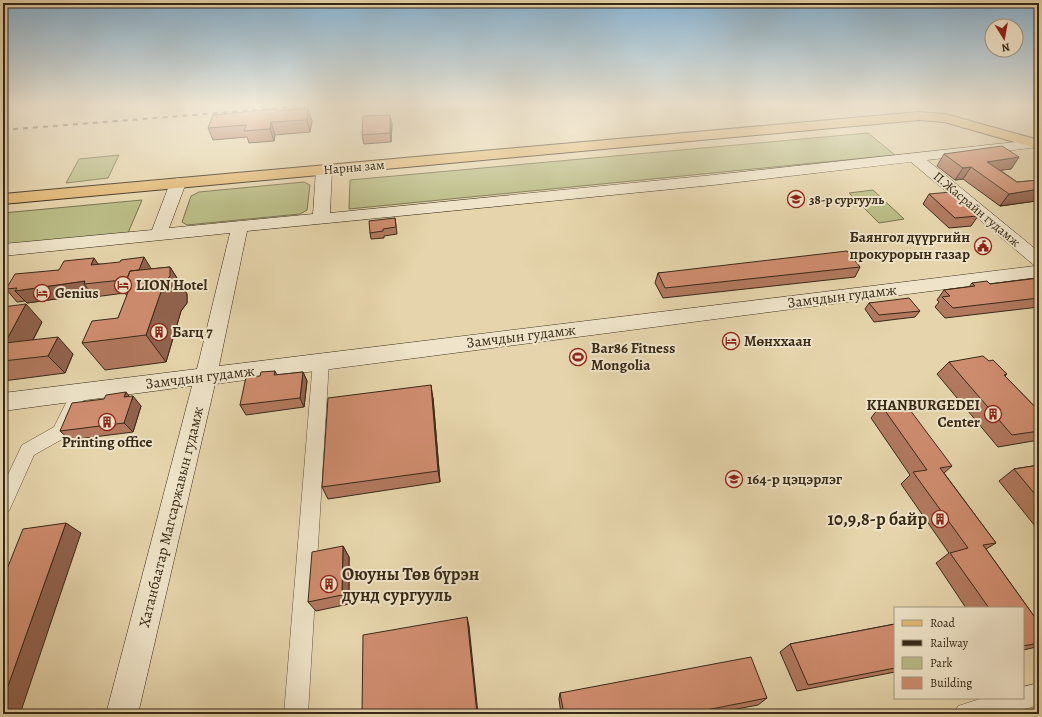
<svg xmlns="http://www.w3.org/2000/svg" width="1042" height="717" viewBox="0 0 1042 717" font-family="Alegreya,serif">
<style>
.green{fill:#babc86;stroke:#78724e}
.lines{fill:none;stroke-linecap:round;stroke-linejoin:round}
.street-casing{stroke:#63543c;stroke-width:1}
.secondary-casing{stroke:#372917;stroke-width:1}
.primary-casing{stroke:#372917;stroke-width:2}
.street{fill:#efe4c9;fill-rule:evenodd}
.secondary{fill:#efe4c9;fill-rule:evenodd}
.primary{fill:#e3ba76;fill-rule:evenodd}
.rail{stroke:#372917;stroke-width:2;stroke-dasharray:5 5;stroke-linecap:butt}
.wall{fill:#b2795f;stroke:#372917}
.shaded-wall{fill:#91634e;stroke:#372917}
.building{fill:#cf8d6f;stroke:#372917}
.labels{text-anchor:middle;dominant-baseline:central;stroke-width:4;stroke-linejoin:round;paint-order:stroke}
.far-street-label{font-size:13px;fill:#372917;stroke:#efe4c9}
.far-poi-label{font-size:13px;font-weight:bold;fill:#372917;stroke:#efe4c9;text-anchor:start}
.poi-label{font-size:15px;font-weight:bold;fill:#372917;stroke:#efe4c9;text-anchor:start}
.street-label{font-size:15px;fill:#372917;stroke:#efe4c9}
.near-poi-label{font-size:18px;font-weight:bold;fill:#372917;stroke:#efe4c9;text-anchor:end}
</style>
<rect width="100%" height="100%" fill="#e6d5ac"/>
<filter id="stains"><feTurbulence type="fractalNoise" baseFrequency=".005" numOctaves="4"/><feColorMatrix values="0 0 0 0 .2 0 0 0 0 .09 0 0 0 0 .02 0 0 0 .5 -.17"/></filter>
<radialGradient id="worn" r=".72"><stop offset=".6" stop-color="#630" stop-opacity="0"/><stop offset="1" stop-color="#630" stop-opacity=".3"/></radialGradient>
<path class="green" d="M868,133l27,22 -546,54 1,-29z
M119,155l-11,23 -42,5 13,-24z
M304,182l6,3 -3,25 -7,4 -113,11 -5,-3 9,-26 8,-4z
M873,190l31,29 -25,4 -30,-30z
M142,200l-14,33 -125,12v-32z"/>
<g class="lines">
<g class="street-casing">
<path id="street" d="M321,355l5,2 3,4 -21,353h-24l29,-353 3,-4z
M79,387l6,2 2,4 -21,44 -32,18 -25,56 -6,2v-28l19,-40 32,-18 19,-38z
M1039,683v22l-31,9h-54l4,-8 25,-8h40v-11z"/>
</g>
<g class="secondary-casing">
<path id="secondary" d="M1034,140l5,1v6l-112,13 112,92v25l-824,107 -77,330h-32l86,-328 -189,25v-18l194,-24 33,-136 -227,23v-12l149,-14 18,-47 3,-3 5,-2 5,2 3,3 -17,45 144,-14 3,-44 3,-3 5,-2 5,2 3,3 -2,43 383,-38zM911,162l124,104 -816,100 28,-135 466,-46z"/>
</g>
<g class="primary-casing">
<path id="primary" d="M919,112l26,2 94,26v9l-95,-27 -25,-2 -916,84v-10z"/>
</g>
<use href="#street" class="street"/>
<use href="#secondary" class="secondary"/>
<use href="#primary" class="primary"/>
<path class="rail" d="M3,130l317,-25"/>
</g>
<path class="wall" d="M277,111l35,10 -2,11 -35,3 -1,6 -25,2 -2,-6 -34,3 -5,-12z
M392,124l-1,18 -27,2 -2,-9z
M944,154l75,3 -8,12 -11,1 17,12 22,-2v23l-3,-2 -36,5 -37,-27 -8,1 -18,-14z
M929,194l49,22 -7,10 -22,2 -26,-24z
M395,218l2,16 -13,2v2l-13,1 -1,-6z
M99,264l52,5 19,-2 17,27v9l-6,8 -15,51 -61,8 -23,-27 36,-25 9,-22 -2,-3 -31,4 -2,-3 -65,9 -2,-2 -8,1 -11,-13 53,-19z
M860,267l-5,10 -192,21 -8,-15 3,-10z
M1039,278v29l-94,11 -10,-11 4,-5 -2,-2 7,-10 25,-3 3,-4 18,1z
M869,303l51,8 -5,6 -41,5 -9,-13z
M3,307l39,15 -9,18 40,14 -8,19 -62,8z
M989,361l18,13 -2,2 34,35v29l-41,7 -61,-73 12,-12z
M275,371l2,4 26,-3 4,9 -3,26 -58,8 -6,-10 20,-29z
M130,397l11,9 -8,26 -63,8 -10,-9z
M433,398l7,84 -112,17 -6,-12z
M881,405l71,61 -8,7 52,70 -10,6 53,74v22l-7,3 -9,2v-42h-57l-30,-45 13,-10 -48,-69 9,-9 -39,-57z
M1039,465v66l-40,-50 15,-12z
M343,546l6,11v47l-33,7 -8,-9z
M895,624v48l-98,19 -17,-39 10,-8z
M560,693l207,5 -9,7 -48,9h-149l-2,-15z"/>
<path class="shaded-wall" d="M308,108l4,13 -2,11 -3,-12z
M390,115l2,9 -1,18 -1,-9z
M271,122l4,13 -1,6 -4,-12z
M1019,157l-8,12 -31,4 7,-11z
M971,167l-8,12 -8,1 8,-12z
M1039,189v8l-3,4 -36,5 9,-12z
M144,257l8,13 -19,14z
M94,258l9,13 -12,-6z
M170,267l17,27v9l-6,8 -15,51 -20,-27 18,-52z
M85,281l-1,3 8,10 -65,9 -12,-12z
M26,304l16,18 -19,37 -18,-16z
M58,337l15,17 -8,19 -17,-17z
M303,372l4,9 -3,26 -4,-9z
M431,385l2,13 7,84 -2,-11z
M126,392l6,8 1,-4 8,10 -8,26 -9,-9v-26z
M66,523l15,10 -61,181h-17v-14z
M343,546l6,11v47l-7,-9z
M467,617l2,9 9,88h-1z"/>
<path class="building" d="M308,108l-1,12 -36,2 -1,7 -26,2 2,-6 -38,3 5,-13 63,-6v2z
M390,115v18l-28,2 1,-19z
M1002,146l17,11 -32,5 30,20 22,-2v9l-30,5 -38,-27 -8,1 -19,-14z
M951,192l27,24 -23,2 -26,-24z
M395,218l1,9 -13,2v2l-13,2 -1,-12z
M847,251l13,16 -195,21 -7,-15z
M144,257l-5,13 -9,1 -5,14 -5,1 2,-6 -38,4 1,-3 -70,10 2,-3 -11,1 9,-15 44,-4 5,-9 30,-3 -3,7 29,-3 1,-2z
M170,267v9l-6,7 -18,52 -64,8 10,-22 26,-3 12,-31 -7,1 7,-17z
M1039,278v20l-86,10 -11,-11 8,-1 -6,-6 31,-4 -3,-3 15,-2 3,3z
M909,298l11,13 -41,4 -10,-12z
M26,304l-21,39 53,-6 -10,19 -45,5v-54z
M983,356l6,5 4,-1 14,14 -3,1 35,36v20l-27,4 -63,-73z
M275,371l-1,4 29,-3 -3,26 -60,7 6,-28 14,-1 1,-4z
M431,385l7,86 -116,16 6,-89z
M126,392l-2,5 9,-1 -9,27 -64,8 12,-28 32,-4 2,-4z
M904,402l48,64 -12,2 56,75 -13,2 56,78v20l-16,3v-38h-34l-39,-55 18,-5 -55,-76 14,-2 -46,-65z
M1039,465v34l-25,-30z
M66,523l-63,177v-121l20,-50z
M343,546l-1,49 -34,7 4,-50z
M467,617l10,97h-115l1,-79z
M895,624v44l-87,17 -18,-41z
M751,657l16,41 -81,16h-122l-4,-21z"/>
<linearGradient id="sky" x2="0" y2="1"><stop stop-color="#89b5d4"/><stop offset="0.51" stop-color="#f4ecda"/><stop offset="1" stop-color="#f4ecda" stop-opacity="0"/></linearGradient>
<rect width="1042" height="206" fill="url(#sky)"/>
<defs>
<g id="school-ring" transform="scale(0.9)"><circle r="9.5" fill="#efe4c9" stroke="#8f2418" stroke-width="1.5"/><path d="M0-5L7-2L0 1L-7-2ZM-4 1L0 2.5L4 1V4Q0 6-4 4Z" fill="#8f2418"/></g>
<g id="civic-ring" transform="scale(0.9)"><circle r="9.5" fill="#efe4c9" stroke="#8f2418" stroke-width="1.5"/><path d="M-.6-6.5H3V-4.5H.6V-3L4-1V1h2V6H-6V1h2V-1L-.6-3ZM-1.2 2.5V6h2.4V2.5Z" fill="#8f2418"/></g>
<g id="hotel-ring" transform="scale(0.9)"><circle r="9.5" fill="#efe4c9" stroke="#8f2418" stroke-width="1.5"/><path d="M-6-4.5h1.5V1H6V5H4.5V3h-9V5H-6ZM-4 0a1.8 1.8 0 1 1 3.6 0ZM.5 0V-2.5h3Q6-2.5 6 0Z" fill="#8f2418"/></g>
<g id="building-ring" transform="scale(0.9)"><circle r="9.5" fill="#efe4c9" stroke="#8f2418" stroke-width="1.5"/><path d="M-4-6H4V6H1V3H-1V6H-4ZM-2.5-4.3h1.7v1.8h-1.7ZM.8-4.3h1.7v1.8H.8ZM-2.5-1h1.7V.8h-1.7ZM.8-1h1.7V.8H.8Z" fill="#8f2418"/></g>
<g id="stadium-ring" transform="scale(0.9)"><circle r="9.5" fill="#efe4c9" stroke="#8f2418" stroke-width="1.5"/><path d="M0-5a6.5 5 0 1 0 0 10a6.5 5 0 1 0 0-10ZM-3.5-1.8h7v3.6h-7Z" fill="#8f2418"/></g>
</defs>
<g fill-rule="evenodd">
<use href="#school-ring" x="796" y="199"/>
<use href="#civic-ring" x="983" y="246"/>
<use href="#hotel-ring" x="123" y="285"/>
<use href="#hotel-ring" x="42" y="293"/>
<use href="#building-ring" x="159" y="332"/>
<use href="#hotel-ring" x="731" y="341"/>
<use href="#stadium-ring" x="578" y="357"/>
<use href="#building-ring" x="993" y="414"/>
<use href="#building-ring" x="107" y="422"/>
<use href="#school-ring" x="734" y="479"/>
<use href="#building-ring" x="940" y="519"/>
<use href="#building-ring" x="329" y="584"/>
</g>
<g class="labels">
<g class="far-street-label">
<text transform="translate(354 167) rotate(-5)">Нарны зам</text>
<text transform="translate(977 209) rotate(40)">П.Жасрайн гудамж</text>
</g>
<g class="far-poi-label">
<text x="809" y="199">38-р сургууль</text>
</g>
<g class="poi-label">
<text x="970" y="237" text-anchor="end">Баянгол дүүргийн<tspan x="970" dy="17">прокурорын газар</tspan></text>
<text x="136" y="285">LION Hotel</text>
<text x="55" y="293">Genius</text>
<text x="172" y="332">Багц 7</text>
<text x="744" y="341">Мөнххаан</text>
<text x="591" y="348">Bar86 Fitness<tspan x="591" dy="17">Mongolia</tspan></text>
<text x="980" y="405" text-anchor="end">KHANBURGEDEI<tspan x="980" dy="17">Center</tspan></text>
<text x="107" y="442" text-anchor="middle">Printing office</text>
<text x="747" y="479">164-р цэцэрлэг</text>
</g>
<g class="street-label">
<text transform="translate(842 296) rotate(-7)">Замчдын гудамж</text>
<text transform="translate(521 336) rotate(-7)">Замчдын гудамж</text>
<text transform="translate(200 377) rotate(-7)">Замчдын гудамж</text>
<text transform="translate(171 517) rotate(-76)">Хатанбаатар Магсаржавын гудамж</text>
</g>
<g class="near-poi-label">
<text x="927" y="519">10,9,8-р байр</text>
<text x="342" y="574" text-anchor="start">Оюуны Төв бүрэн<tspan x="342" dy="21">дунд сургууль</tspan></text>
</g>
</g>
<rect width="1042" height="717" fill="none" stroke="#e6d5ac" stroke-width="16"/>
<rect x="4" y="4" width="1034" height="709" fill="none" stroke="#372917" stroke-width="2"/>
<rect x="8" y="8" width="1026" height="701" fill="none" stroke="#372917"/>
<rect x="894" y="607" width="130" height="92" fill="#efe4c9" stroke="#a59982"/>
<rect x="902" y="620" width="20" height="6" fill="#e3ba76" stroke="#a59982"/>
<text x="930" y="627" font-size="12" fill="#372917">Road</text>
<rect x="902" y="640" width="20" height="6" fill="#372917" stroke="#a59982"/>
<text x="930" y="647" font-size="12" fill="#372917">Railway</text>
<rect x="902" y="657" width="20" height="12" fill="#babc86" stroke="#a59982"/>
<text x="930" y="667" font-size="12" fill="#372917">Park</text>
<rect x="902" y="677" width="20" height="12" fill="#cf8d6f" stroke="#a59982"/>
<text x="930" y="687" font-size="12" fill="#372917">Building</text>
<g transform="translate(1004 38) rotate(169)"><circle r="19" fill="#efe4c9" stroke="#a59982"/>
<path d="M0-3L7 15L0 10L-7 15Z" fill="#8f2418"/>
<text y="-6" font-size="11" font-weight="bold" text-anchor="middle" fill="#372917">N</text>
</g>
<rect width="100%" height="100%" filter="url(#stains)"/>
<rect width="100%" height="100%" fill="url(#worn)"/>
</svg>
